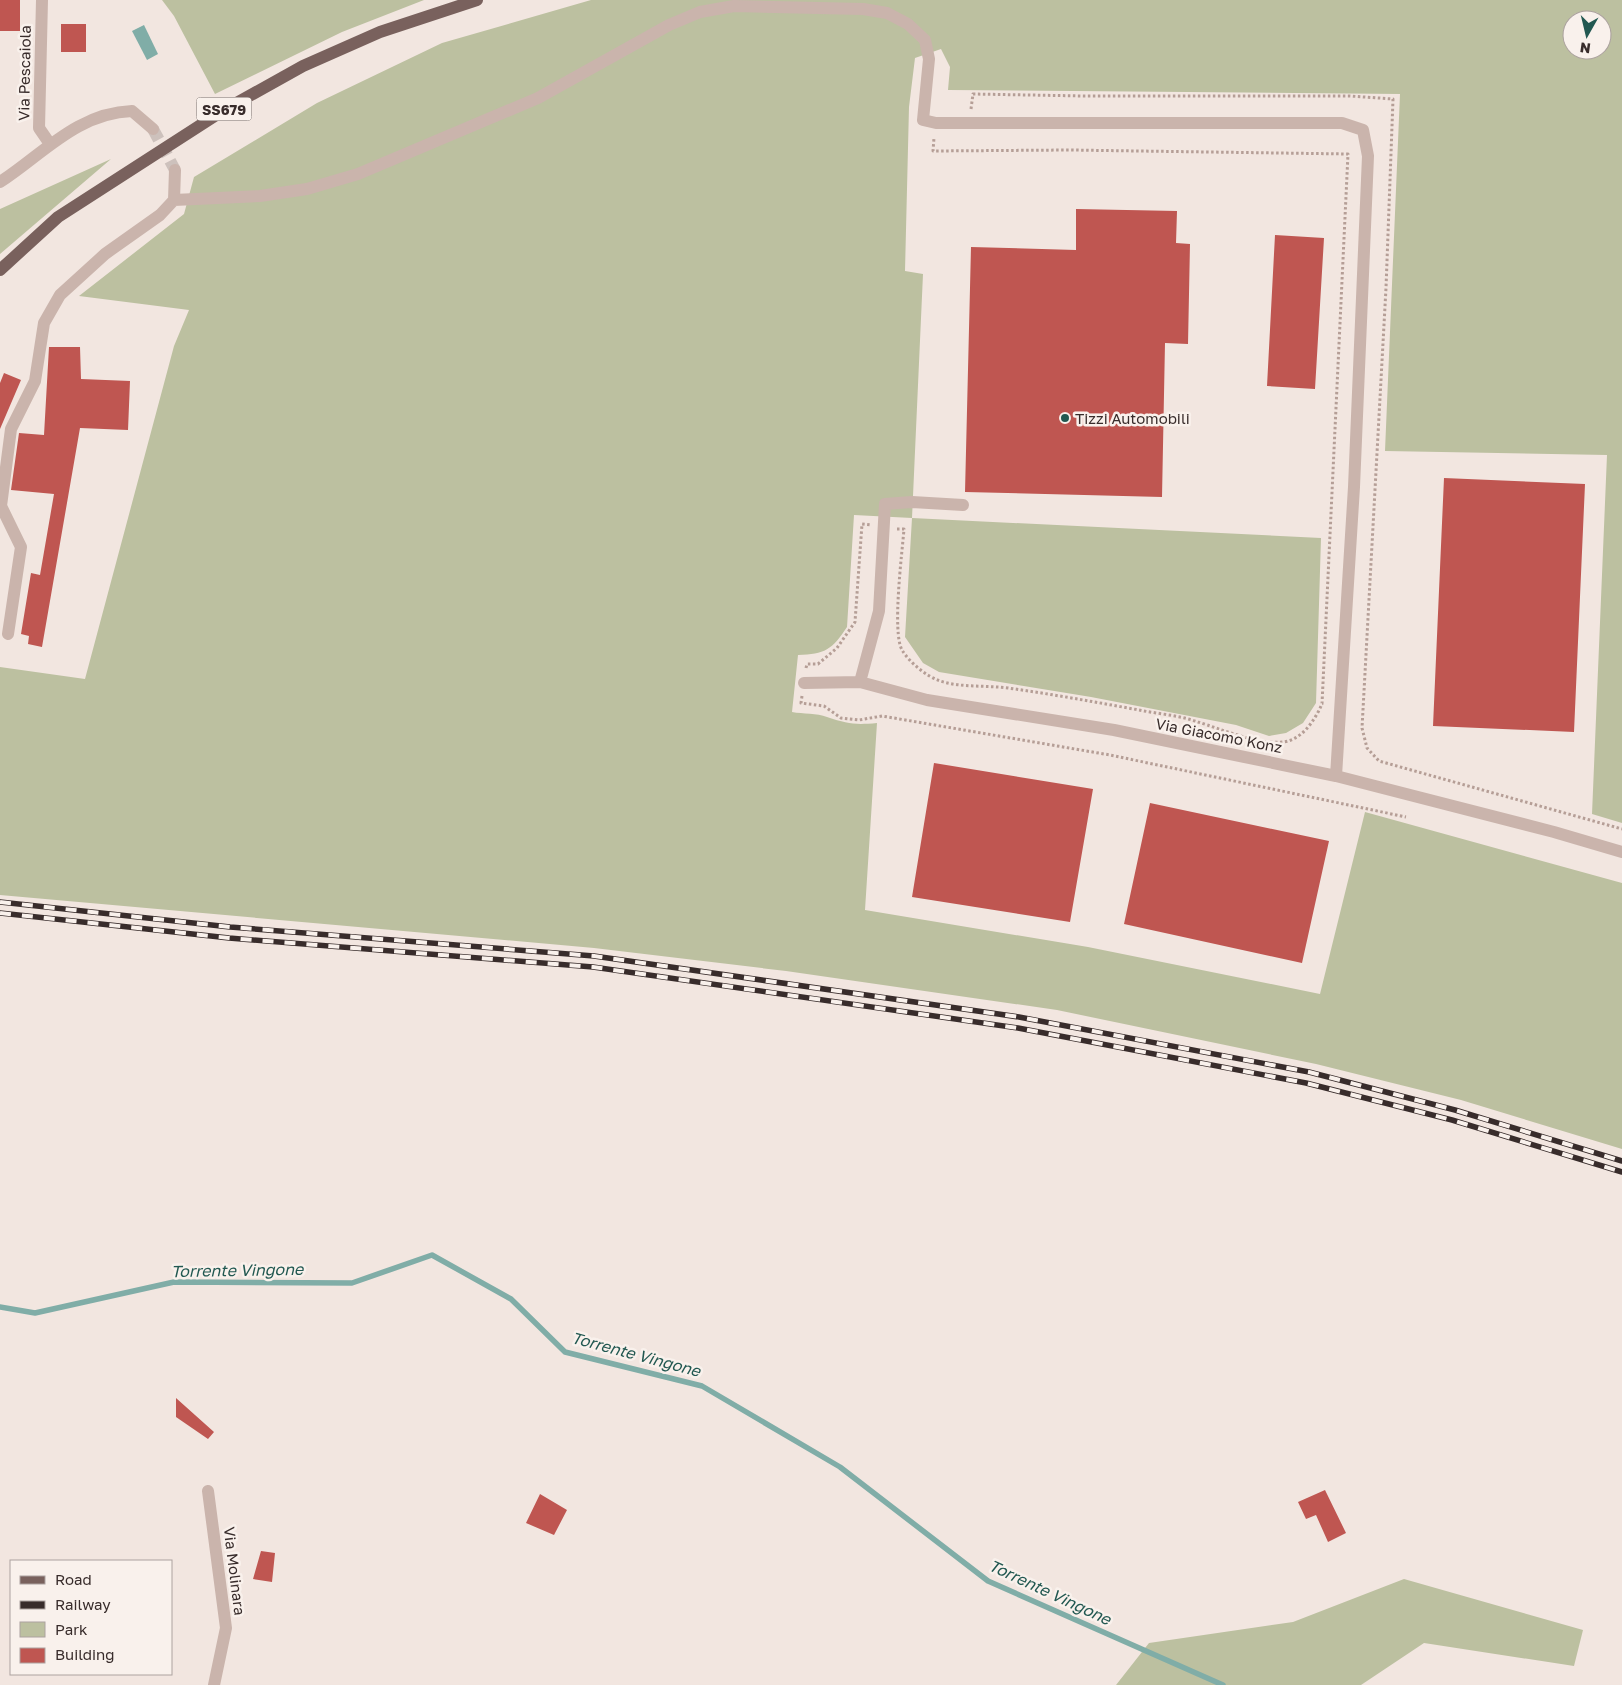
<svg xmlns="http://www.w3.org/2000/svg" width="1622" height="1685" viewBox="0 0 1622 1685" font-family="'Golos Text',sans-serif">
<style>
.green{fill:#bcc0a0;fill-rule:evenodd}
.water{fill:#80ada7}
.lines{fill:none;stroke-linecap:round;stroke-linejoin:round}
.stream{stroke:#80ada7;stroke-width:5.5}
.building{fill:#bf5651}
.minor-tunnel{stroke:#cdc1bc;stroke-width:12;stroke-dasharray:12 6;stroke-linecap:butt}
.path{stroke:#b59e96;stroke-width:3;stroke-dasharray:2.5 2.5;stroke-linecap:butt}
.minor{stroke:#cab4ac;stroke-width:12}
.major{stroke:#79615d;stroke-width:12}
.rail-casing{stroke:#382c2b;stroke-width:5.5}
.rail{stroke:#f9f1ec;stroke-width:4;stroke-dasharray:11;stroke-linecap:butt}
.poi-dot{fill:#225851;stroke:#f9f1ec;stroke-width:2}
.labels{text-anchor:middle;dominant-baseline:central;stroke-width:5;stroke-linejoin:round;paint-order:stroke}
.shield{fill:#f9f1ec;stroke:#726765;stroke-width:1}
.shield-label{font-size:14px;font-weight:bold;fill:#382c2b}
.street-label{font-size:15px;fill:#382c2b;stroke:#f9f1ec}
.poi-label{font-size:15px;fill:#382c2b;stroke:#f9f1ec;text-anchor:start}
.water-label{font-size:16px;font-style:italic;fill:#225851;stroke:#f9f1ec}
</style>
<rect width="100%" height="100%" fill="#f2e6e0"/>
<path class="green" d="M162,0h262l-82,32 -127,62 -41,-78z
M591,0h1031v823l-30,-9 15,-359 -222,-4 15,-357 -452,-4 2,-23 -9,-18 -26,9 -6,49 -4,164 18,3 -11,244 409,20 -5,165 -13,20 -17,10 -17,3 -33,-11 -145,-28 -152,-25 -16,-9 -18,-26 7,-119 -58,-3 -7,112c-15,23 -22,27 -49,28l-6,57c11,2 25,1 35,5 21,7 28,8 50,6l-12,187 223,37 232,47 45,-182 257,71v266l-161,-49 -145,-36 -259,-54 -271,-39 -192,-23 -594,-53v-228l85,12 89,-333 15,-36 -110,-14 105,-82 10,-37 123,-74 125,-60zM1572,20h30v30h-30z
M111,159l-111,95v-45z
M1404,1579l179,51 -9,36 -150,-23 -63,42h-245l33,-42 144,-21z"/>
<path class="water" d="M144,25l14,29 -11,6 -15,-29z"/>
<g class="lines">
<path class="stream" d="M0,1307l35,6 139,-31 178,1 80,-28 79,44 54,53 137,34 138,81 148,114 235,104"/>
</g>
<path class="building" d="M0,0h20v31h-20z
M61,24h25v28h-25z
M1076,209l101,2 -1,32 14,1 -2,100 -23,-1 -3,154 -197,-5 6,-245 105,3z
M1275,235l49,3 -9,151 -48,-3z
M49,347h31l1,32 49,2 -2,49 -48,-2 -38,219 -14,-3 1,-8 -8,-2 10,-61 9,2 14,-81 -43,-4 8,-57 25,2z
M4,373l17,7 -21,49v-46z
M1444,478l141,6 -11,248 -141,-6z
M934,763l159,26 -23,133 -158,-25z
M1150,803l179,38 -27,122 -178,-39z
M176,1398l38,34 -6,7 -32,-22z
M1325,1490l21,43 -18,9 -12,-27 -10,4 -8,-17z
M540,1494l27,16 -13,25 -28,-12z
M261,1551l14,2 -3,29 -19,-3z"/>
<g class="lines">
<path class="minor-tunnel" d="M153,129l22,41"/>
<path class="path" d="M971,109l2,-15 111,2h266l43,3 -7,189 -24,440 5,20 12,13 243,68
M897,529h7c-2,25 -12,103 -2,121 8,13 24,26 38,31 22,7 45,4 68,7 43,6 87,14 131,22 19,4 40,5 59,12 23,7 60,23 85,20 19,-2 32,-22 39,-38l26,-550 -278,-4 -137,1 1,-13
M806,668l1,-4h11l19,-16 18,-26 7,-98 9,1
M802,696l-1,7 23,3 17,12 18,2 23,-4 228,39 296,62"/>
<path class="minor" d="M42,0l-3,128 11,16
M175,170l-1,30 86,-4 47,-7 51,-15 180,-76 131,-73 31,-13 34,-6 129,3 24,4 21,11 17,16 4,19 -6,61 13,3h406l21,7 5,26 -14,331 -18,289
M0,182c43,-28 77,-69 132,-71l21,18
M8,634l13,-87 -20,-41 10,-77 24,-48 9,-58 16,-28 45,-41 55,-39 14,-15
M860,682l19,-71 6,-107 27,-2 51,3
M804,683l56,-1 67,18 187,30 222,46 218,56 68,20
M208,1491l18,137 -12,57"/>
<path class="major" d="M0,270l58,-53 166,-107 79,-44 77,-34 97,-32"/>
<g class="rail-casing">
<path id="rail" d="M0,902l230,25 364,29 425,61 290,55 146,38 167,51
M0,913l229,25 364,29 425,61 288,55 146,37 170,52"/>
</g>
<use href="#rail" class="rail"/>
</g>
<circle class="poi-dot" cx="1065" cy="418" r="5"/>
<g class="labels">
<rect class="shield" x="196.5" y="97.5" width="55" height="23" rx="4"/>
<g class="shield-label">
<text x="224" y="109">SS679</text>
</g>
<g class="street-label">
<text transform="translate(24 73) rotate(-89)">Via Pescaiola</text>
<text transform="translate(1219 735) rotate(11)">Via Giacomo Konz</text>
<text transform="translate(235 1571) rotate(83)">Via Molinara</text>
</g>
<g class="poi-label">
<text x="1075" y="418">Tizzi Automobili</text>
</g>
<g class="water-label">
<text transform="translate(237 1270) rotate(-1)">Torrente Vingone</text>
<text transform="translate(636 1354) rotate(15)">Torrente Vingone</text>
<text transform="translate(1050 1592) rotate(25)">Torrente Vingone</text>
</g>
</g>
<rect x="10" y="1560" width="162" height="115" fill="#f9f1ec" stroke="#aca29f"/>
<rect x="20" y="1576" width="25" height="8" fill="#79615d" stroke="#aca29f"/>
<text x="55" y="1585" font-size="15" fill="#382c2b">Road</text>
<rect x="20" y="1601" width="25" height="8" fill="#382c2b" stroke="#aca29f"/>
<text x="55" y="1610" font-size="15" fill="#382c2b">Railway</text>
<rect x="20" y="1622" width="25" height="15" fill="#bcc0a0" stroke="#aca29f"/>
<text x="55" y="1635" font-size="15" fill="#382c2b">Park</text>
<rect x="20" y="1648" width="25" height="15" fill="#bf5651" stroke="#aca29f"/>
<text x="55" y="1660" font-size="15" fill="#382c2b">Building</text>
<g transform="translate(1587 35) rotate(188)"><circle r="24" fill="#f9f1ec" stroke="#aca29f"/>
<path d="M0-4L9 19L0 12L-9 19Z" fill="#225851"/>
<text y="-8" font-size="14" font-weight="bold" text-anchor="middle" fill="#382c2b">N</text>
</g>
</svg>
